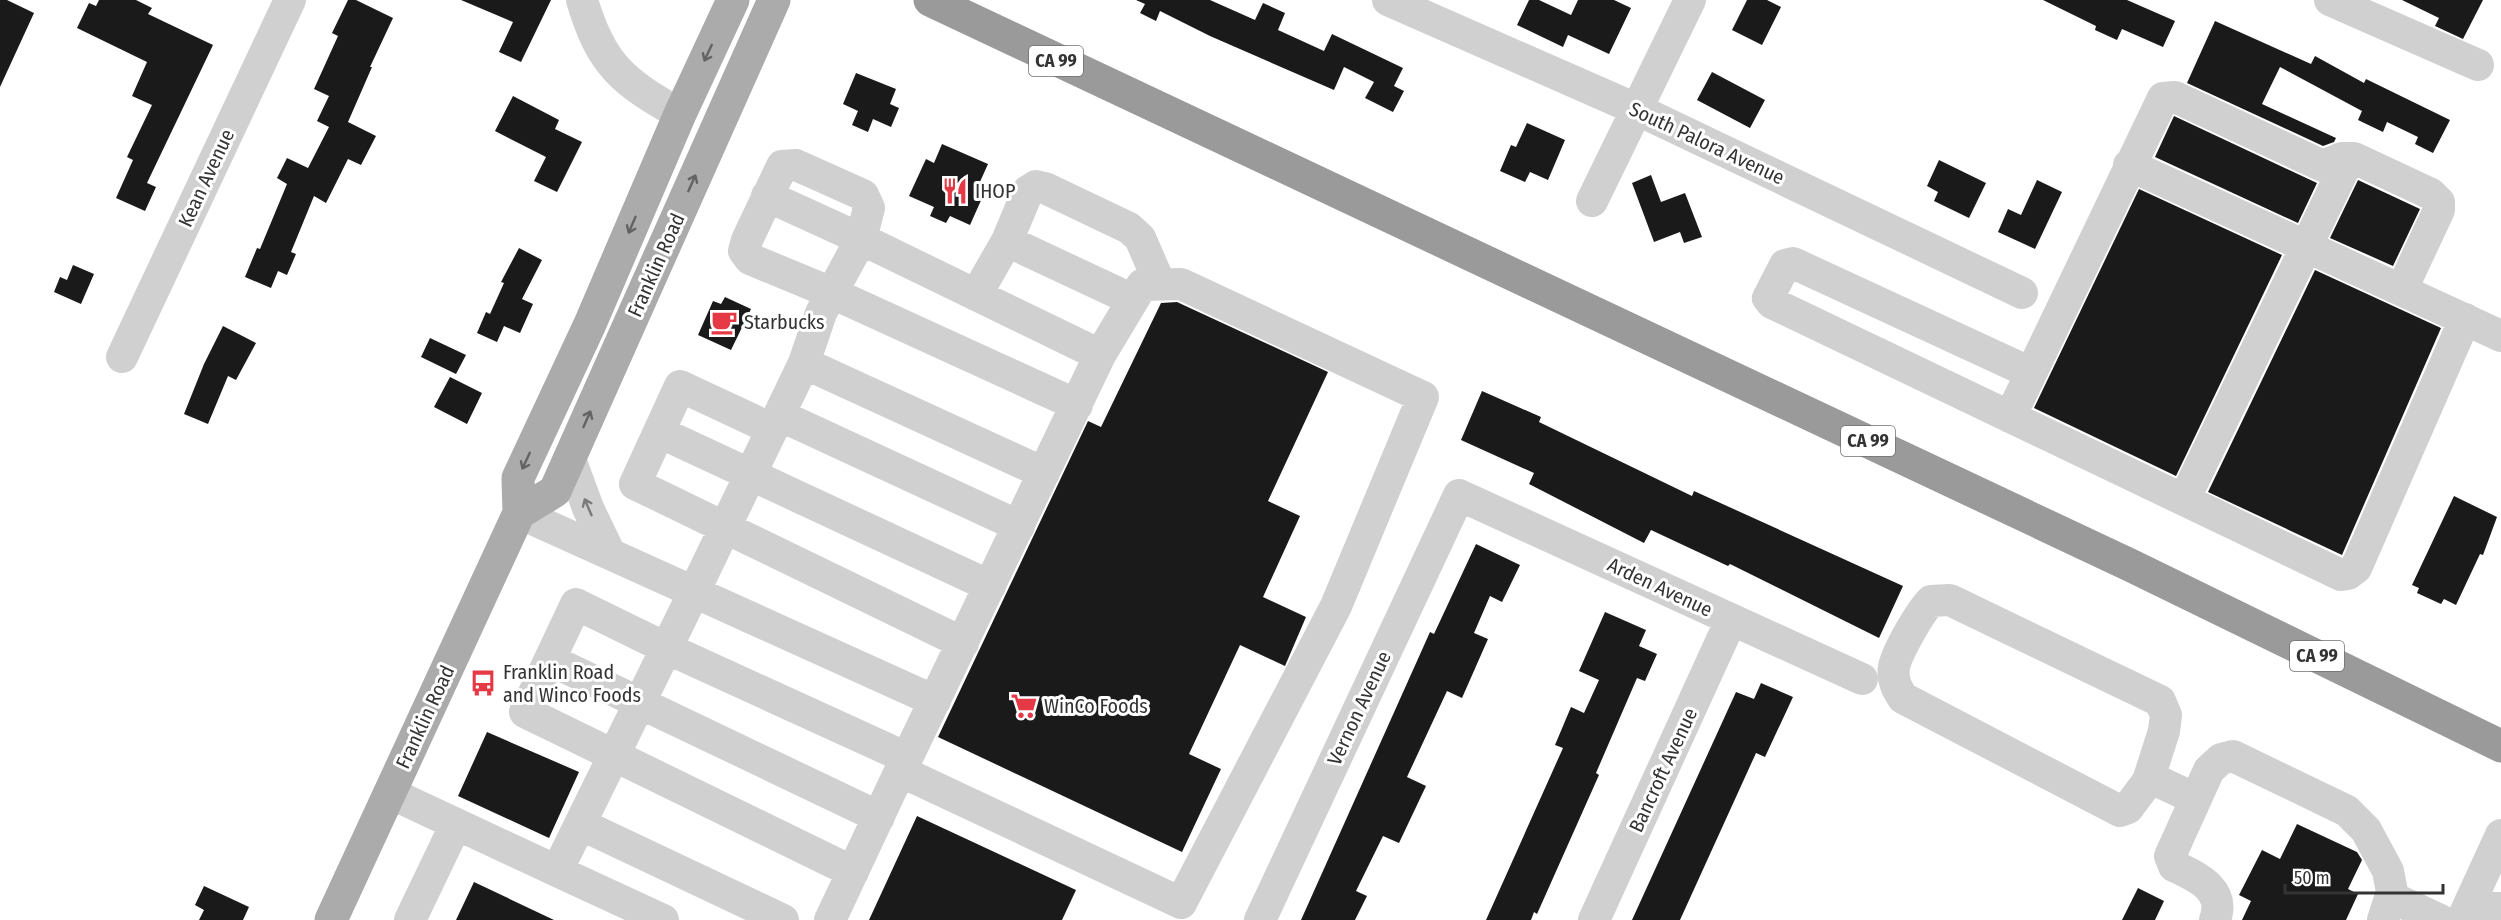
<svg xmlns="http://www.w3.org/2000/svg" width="2501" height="920" viewBox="0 0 2501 920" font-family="'Fira Sans Condensed',sans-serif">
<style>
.building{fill:#1a1a1a}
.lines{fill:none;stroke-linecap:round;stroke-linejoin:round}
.minor{stroke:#d0d0d0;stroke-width:32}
.major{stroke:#ababab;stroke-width:33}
.highway{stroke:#9a9a9a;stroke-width:33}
.oneway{stroke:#636363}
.oneway2{stroke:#7a7a7a}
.labels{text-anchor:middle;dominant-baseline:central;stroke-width:6;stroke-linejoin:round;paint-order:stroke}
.shield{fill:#fff;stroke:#707070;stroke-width:1.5}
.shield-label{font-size:18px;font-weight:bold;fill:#333}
.street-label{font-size:20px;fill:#333;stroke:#fff}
.poi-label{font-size:20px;fill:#333;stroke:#fff;text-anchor:start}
</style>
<rect width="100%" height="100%" fill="#fff"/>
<path class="building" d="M0,0h7l27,13 -34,74z
M99,0h37l16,8 -4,6 65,31 -66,138 9,4 -11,24 -29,-13 17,-38 -6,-3 25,-52 -20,-9 15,-34 -70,-34 12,-25 7,3z
M348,0h8l37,18 -23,49h2l-24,55 28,14 -15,29 -13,-6 -22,44 -12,-7 -23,56 5,2 -9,21 -9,-4 -7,17 -26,-11 12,-29 3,1 27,-65 -10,-6 10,-20 21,10 21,-41 -12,-6 12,-25 -15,-7 24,-53 -6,-3z
M461,0h90l-30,62 -22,-10 14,-30z
M1136,0h74l45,20 8,-17 22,10 -7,17 46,21 8,-17 71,34 -9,18 10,5 -11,21 -28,-14 9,-16 -30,-15 -10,23 -124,-54 -50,-25 -4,10 -16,-8 5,-9z
M1529,0h10l32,15 7,-15h36l17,8 -22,46 -41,-19 -5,12 -46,-22z
M1747,0h20l14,7 -19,38 -30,-15z
M2043,0h84l48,21 -12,26 -41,-18 -5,11 -22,-10 1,-4z
M2402,0h81l-20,39 -28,-13 4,-8z
M2215,21l96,43 4,-8 49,27 2,-4 84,41 -17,33 -18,-9 3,-7 -31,-15 -4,10 -25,-12 4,-9 -82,-44 -18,37 74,34 -2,4 -11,4 -136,-63z
M1712,72l53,28 -15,28 -53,-28z
M856,73l40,16 -6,15 9,4 -8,19 -18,-8 -5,13 -16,-7 6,-14 -15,-7z
M513,96l46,24 -4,9 27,13 -25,50 -23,-11 12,-24 -51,-26z
M2174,116l143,67 -19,40 -143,-66z
M1527,123l38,17 -17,40 -18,-8 -5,10 -25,-11 11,-26 5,2z
M942,144l46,20 -9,20 8,3 -17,38 -20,-9 -4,7 -16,-7 4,-9 -25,-11 17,-37 8,4z
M1939,160l47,23 -17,35 -35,-17 4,-9 -11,-6z
M1651,175l10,27 24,-9 17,44 -18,6 -4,-11 -26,10 -22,-59z
M2037,180l25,12 -27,57 -37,-17 10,-23 13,6z
M2358,180l62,29 -27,57 -63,-28z
M2139,189l143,66 -106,221 -142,-68z
M519,248l23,12 -20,39 11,5 -13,29 -16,-7 -7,16 -20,-9 9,-21 4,2 14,-31 -3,-1z
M73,265l21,9 -13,30 -27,-12 6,-15 7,3z
M2315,270l126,58 -99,227 -134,-63z
M725,297l26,12 -20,41 -33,-15 15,-34 8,3z
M1177,302l151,70 -60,129 32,15 -37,81 43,20 -21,49 -45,-21 -51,109 32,15 -39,83 -244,-115 150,-316 13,6 60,-124z
M223,326l33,17 -20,37 -8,-4 -20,48 -24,-10 20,-50z
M430,338l36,17 -10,19 -35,-17z
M450,377l32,16 -15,31 -33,-17z
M1482,391l59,26 -2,5 153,74 2,-5 209,95 -24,52 -149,-74 -2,2 -77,-36 -7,13 -115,-59 5,-11 -73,-33z
M2454,496l43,21 -14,38 -3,-1 -24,51 -12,-6 -3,5 -24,-11 2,-5 -7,-3z
M1476,544l44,21 -18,37 -12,-6 -16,37 14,6 -26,59 -15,-7 -40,86 19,9 -27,57 -16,-7 -27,55 11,5 -12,24h-54l129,-288 4,2z
M1605,612l41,18 -7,16 18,8 -12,27 -8,-3 -41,95 3,2 -62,139 -3,-2 -3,8h-45l77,-172 -8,-3 16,-38 13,6 15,-33 -20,-9z
M1761,683l32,14 -28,60 -9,-4 -76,167h-48l104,-228 18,7z
M487,732l92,40 -30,66 -91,-42z
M917,816l159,74 -14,30h-193z
M2297,824l60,28 5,8 -14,29 10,5 -12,26h-104l9,-19 -12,-6 23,-45 18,9z
M474,882l80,38h-98z
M204,886l45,21 -6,13h-44l5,-10 -9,-5z
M2138,888l26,13 -9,19h-33z"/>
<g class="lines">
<path class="minor" d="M582,0c19,65 41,82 98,114
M1388,0l248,109 386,184
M2330,0l148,65
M2129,165l372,171
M767,196l94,43 8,-31 -6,-13 -67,-30 -14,1 -35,74 -3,11 6,8 82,34 245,112
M1592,201l98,-201
M1007,241l21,-50 8,-5 9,2 84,40 11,10 20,46
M976,295l31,-54 126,59
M122,357l168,-357
M804,363l240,110
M2031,373l-238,-110 -8,2 -17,33 4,5 569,272 7,-1 8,-6 109,-249
M779,415l240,111
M2010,417l153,-319 12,-1 148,69 19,-8h12l77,36 8,8v8l-37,79
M772,429l-92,-43 -45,98 328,159
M659,432l331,154
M570,459l18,49 22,46
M2184,500l165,-342
M550,660l329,157
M907,758l193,-403
M2148,781l16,-50 2,-16 -6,-14 -210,-101 -19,1c-11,11 -34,51 -37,66 -2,13 3,22 9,31l217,113 8,-3 20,-27 7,-1 41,19
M390,793l167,78 137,-279 -175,-79
M580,824l203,96
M557,871l106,49
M853,872l-328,-160 51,-108 90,44 241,110 -7,13 281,132 155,-297 87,-209 -242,-113 -39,1 -42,70 -239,-116 -40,74 -17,50 -110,229 241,109
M2391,897l49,23
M2469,905l32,3
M410,920l46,-96
M830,920l70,-149
M1260,920l199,-425 403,184
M1594,920l137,-300
M2215,920c11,-31 -18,-43 -41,-54l-4,-10 39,-86 12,-11 12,-3 114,55 19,19 22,41 4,21 -9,28
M2462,920l39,-85"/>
<path class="major" d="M519,513l36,-22 219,-491
M331,920l188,-407 -1,-35 72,-154 90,-210 53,-114"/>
<path class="highway" d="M930,0l1202,566 369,180"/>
</g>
<defs><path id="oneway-shaft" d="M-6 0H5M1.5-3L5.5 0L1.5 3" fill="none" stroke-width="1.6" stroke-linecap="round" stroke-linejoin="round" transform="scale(1.5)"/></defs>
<g class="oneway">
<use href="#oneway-shaft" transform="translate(708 53) rotate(115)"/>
<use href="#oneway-shaft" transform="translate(692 183) rotate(-66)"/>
<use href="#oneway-shaft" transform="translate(632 225) rotate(113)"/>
<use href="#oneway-shaft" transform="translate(587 419) rotate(-66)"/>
<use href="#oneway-shaft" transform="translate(526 461) rotate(115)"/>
</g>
<use class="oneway2" href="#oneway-shaft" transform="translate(588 507) rotate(-113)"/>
<defs>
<g id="restaurant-bare" transform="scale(2.07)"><path d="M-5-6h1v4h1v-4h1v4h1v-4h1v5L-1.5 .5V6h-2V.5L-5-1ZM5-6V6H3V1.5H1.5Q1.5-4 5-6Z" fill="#e63946" stroke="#fff" stroke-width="2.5" paint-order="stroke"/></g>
<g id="cafe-bare" transform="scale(2.07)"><path d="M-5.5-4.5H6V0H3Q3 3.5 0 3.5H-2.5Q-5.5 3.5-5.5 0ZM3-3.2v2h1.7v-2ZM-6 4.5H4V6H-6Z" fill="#e63946" stroke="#fff" stroke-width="2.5" paint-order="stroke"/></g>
<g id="bus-bare" transform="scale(2.07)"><path d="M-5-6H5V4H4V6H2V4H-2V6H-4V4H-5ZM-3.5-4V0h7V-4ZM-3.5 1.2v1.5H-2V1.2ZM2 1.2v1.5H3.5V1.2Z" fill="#e63946" stroke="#fff" stroke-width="2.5" paint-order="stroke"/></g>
<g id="supermarket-bare" transform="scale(2.07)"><path d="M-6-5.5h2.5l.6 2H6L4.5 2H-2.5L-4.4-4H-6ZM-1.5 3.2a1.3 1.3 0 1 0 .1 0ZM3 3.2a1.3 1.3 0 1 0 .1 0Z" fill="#e63946" stroke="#fff" stroke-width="2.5" paint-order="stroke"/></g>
</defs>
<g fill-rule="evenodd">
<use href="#restaurant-bare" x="955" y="191"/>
<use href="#cafe-bare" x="724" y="322"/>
<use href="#bus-bare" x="483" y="683"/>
<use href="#supermarket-bare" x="1024" y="706"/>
</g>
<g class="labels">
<g class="shield">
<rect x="1029" y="46" width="54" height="30" rx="4.5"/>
<rect x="1841" y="426" width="54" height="30" rx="4.5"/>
<rect x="2290" y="641" width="54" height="30" rx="4.5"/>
</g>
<g class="shield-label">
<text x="1056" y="61">CA 99</text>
<text x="1868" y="441">CA 99</text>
<text x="2317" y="656">CA 99</text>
</g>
<g class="street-label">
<text transform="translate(1707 143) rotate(25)">South Palora Avenue</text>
<text transform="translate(206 178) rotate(-65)">Kean Avenue</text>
<text transform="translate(656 265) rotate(-66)">Franklin Road</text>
<text transform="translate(1660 587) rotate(25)">Arden Avenue</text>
<text transform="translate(1359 708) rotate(-65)">Vernon Avenue</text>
<text transform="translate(425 717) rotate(-65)">Franklin Road</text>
<text transform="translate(1663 770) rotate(-65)">Bancroft Avenue</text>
</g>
<g class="poi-label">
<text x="975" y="191">IHOP</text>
<text x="744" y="322">Starbucks</text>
<text x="503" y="672">Franklin Road<tspan x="503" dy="23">and Winco Foods</tspan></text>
<text x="1044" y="706">WinCo Foods</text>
</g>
</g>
<path d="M2285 884v9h158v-9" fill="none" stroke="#333333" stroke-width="3"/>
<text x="2294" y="884" font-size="18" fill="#333333" stroke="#ffffff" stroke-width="4.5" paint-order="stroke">50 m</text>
</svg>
